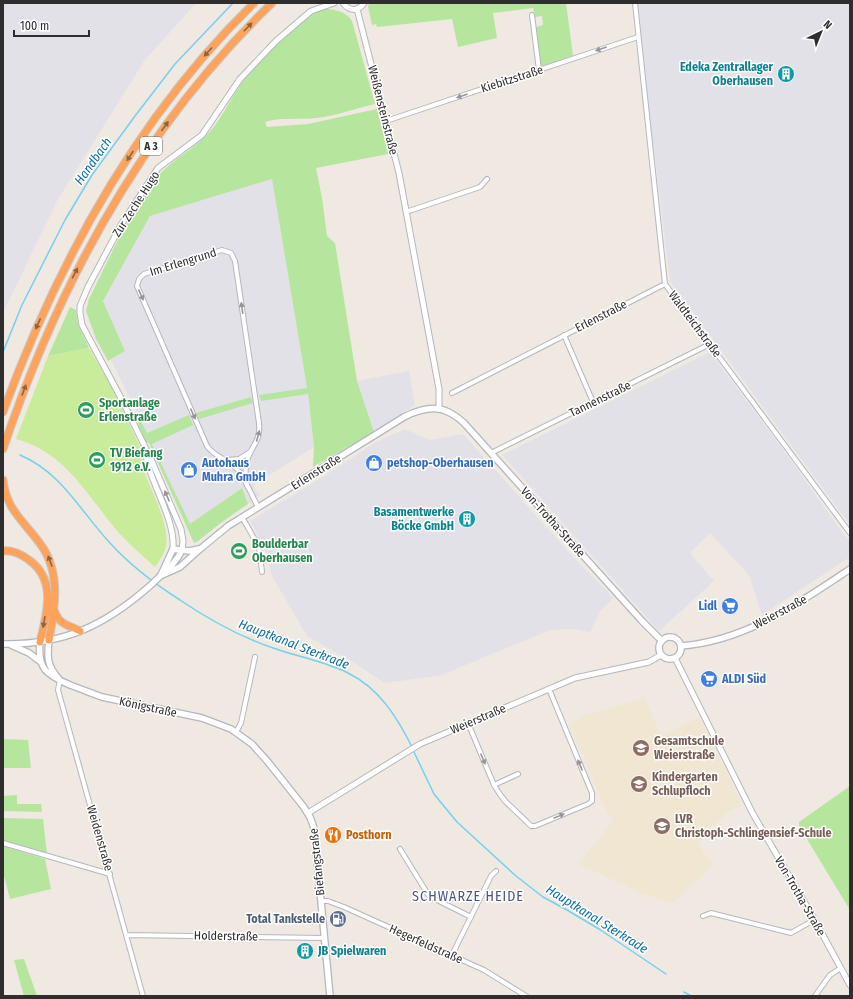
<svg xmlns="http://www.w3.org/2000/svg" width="853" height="999" viewBox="0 0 853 999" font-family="'Fira Sans Condensed',sans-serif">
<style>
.industrial{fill:#e3e1e8}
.education{fill:#f0e6d1}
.green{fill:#b6e59e}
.pitch{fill:#c9ec9a}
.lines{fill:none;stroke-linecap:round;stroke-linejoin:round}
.stream{stroke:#75cff0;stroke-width:1.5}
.minor-casing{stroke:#b4b7c1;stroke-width:6}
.tertiary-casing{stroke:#b4b7c1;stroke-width:7}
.secondary-casing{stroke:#b4b7c1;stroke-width:8}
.motorway-casing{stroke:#c9c9c9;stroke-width:9}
.minor{stroke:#fff;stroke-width:4}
.tertiary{stroke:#fff;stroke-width:5}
.secondary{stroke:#fff;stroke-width:5.5}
.motorway{stroke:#ffa35c;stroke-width:7}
.oneway{fill:#8c6343}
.oneway2{fill:#969696}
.labels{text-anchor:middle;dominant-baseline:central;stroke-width:3;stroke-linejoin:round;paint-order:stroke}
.shield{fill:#fff;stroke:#6d6d6d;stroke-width:1}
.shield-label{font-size:11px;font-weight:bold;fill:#2e2e2e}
.culture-label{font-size:12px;font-weight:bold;fill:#0d838f;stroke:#fff;text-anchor:end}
.street-label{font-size:12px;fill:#2e2e2e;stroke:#fff}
.leisure-label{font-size:12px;font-weight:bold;fill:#27864d;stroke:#fff;text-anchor:start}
.shop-label{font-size:12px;font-weight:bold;fill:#366cbe;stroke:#fff;text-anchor:start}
.education-label{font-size:12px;font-weight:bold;fill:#785e54;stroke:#fff;text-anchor:start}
.food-label{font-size:12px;font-weight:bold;fill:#c56008;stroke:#fff;text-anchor:start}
.service-label{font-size:12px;font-weight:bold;fill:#4e5e75;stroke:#fff;text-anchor:end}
.water-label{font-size:13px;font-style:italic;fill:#0d6fa3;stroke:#fff}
.quarter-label{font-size:14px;letter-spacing:1px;fill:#4d5680;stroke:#fff}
</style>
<rect width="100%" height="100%" fill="#efe9e1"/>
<path class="industrial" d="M3,3h193l-52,58 -87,140 -54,112z
M634,3h216v522l-180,-244 -16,-132 -6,-7z
M272,179l35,209 7,59 -61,38 7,11 -12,8 -7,-16 -51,37 -38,-82 -41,-83 14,-9 -22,-50 47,-85z
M710,352l74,99 66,92v14l-88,58 -13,-40 -39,-42 -20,20 24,28 -55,50 -157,-176z
M409,371l6,34 -41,27 -17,-51z
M405,429l25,11 33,-6 111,124 40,40 -13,12 -11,22 -17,-3 -23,1 -111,46 -55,7 -26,-18 -51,-29 -35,-60 -6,-25 -16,-30 76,-46 50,-33z"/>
<path class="education" d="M645,698l8,21 9,17 37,-19 43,88 -15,7 -29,31 5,9 11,11 -41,40 -29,-9 -66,-30 35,-42 -12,-23 -32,-75 18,-9z"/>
<path class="green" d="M370,3h196l7,53 -29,11 -4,-2 -4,-38 7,-2 -1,-9 -7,1 -2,-9 -40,5 4,25 -39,9 -6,-28 -75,8 -1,-3 -4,1 -4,-19z
M323,9c11,0 23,2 29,12l23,83c-19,4 -39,12 -58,14 -16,2 -39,-1 -52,4l2,5 41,-3 69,-15 11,45 -72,14 6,30 5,38 8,7 22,138 17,51 -61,35 1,-20 -6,-53 -47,7 -2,-6 48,-7 -35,-209 -122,37 -47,85 22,50 -17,10 -12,-22 -10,-28 3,-12c19,-38 40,-86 66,-119 16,-21 42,-32 58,-52 11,-14 18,-30 28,-44 17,-23 55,-65 82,-75z
M70,307l6,3 2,14 11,24 -41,8z
M251,397l2,6 -54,16 -3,-6z
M137,413l10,20 42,-18 4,10 -41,19 38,80 52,-36 6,16 -26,18 -24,19 -4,2 -45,-100 -3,-1 -12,-27z
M3,739l25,1 3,28h-28z
M850,786v124l-51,-84v-4z
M17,795v9h24l1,8 -39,-1v-15z
M3,818l40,1 4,35 -44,-12z
M3,846l42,13 6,30 -41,10 -7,-27z
M24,959l13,37h-13l-10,-36z"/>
<path class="pitch" d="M89,348l22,38 31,65c2,6 -1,12 1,18 7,19 27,56 23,76 -1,8 -6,15 -11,22 -12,-11 -25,-22 -36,-34 -31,-36 -53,-81 -103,-94l32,-83z"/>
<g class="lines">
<path class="stream" d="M3,352l19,-47 43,-85 27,-45 43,-59 40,-52 58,-61
M20,455c41,17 61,57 90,88 19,21 45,41 70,57 28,19 61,37 93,48 25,9 51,13 75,25 31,15 49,44 64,74
M413,750l21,44 23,28 59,54 27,21 24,13 32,19 67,45
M684,992l7,4"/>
<g class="minor-casing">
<path id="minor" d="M635,3l30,281 185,249
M532,15l7,55
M386,121l252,-84
M406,212l74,-25 7,-8
M564,335l29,67
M452,393l213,-109
M491,453l219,-109
M227,460l12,-1 11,-7
M247,486c-1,-8 -3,-17 0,-25 4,-16 14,-18 12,-38l-24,-162 -4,-8 -9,-3 -78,24 -5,5 -2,7 70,160c7,11 21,13 30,23 8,9 15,27 21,38
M242,517l17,30 3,25
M60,680l-2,10 85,306
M468,723l26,62 5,8 6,8 22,21 4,4h4l53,-22 4,-3v-8l-43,-104
M236,732l5,-9 14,-66
M494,785l24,-11
M3,843l107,31
M400,849l29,47 42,21
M321,901h7l16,6 140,63 42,26
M703,916l8,-3 80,20 23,-13
M127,935l197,3
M452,955l39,-79 5,-5
M815,996l15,-21 11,-7"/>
</g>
<g class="tertiary-casing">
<path id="tertiary" d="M343,3c6,8 15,9 21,0
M357,9l42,164 40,216v20
M145,453c2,6 3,12 5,18 8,24 25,53 23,78
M182,550l1,-9 -2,-12 -30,-70 -29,-59 -40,-75 -2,-12v-7l8,-19 33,-62 37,-57 44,-33 38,-56 36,-38 35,-30 23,-8
M675,658l78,156 60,103 37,68
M308,813l112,-69 155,-66 74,-16 12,-7"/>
</g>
<g class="secondary-casing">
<path id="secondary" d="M161,575l12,-26 16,2 10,-2
M160,576l20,-9 20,-18 28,-23 176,-109c9,-5 24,-10 35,-8 8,1 19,8 25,14l178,198 20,20
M659 648a11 11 0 1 1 22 0a11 11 0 1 1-22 0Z
M49,640c-2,17 -2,26 10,39
M40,642c-3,27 7,33 30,43 11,4 21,8 32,12l100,21 29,11 21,15 16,18 35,44 7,11 4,11 16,168
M3,644c62,1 103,-19 149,-60 11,-11 23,-19 30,-34
M11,645l18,8 12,9
M681,646c64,-5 117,-42 169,-77"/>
</g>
<g class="motorway-casing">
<path id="motorway" d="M3,412c55,-150 135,-296 251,-409
M3,449c56,-166 141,-323 269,-446
M3,480c3,30 22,42 38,65 20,27 14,64 8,95
M3,551c9,-1 18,3 26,9 28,20 18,53 11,82
M54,610c6,16 13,14 26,21"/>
</g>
<use href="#minor" class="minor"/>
<use href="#tertiary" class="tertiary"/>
<use href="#secondary" class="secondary"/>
<use href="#motorway" class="motorway"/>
</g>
<defs><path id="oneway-solid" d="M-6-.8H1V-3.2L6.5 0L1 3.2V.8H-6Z"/></defs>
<g class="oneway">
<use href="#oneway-solid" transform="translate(248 27) rotate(-46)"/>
<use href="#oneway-solid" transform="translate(208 52) rotate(132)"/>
<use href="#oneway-solid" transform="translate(165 126) rotate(-54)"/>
<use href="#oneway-solid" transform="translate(130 156) rotate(123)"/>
<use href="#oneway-solid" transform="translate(75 273) rotate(-62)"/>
<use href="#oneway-solid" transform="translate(38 324) rotate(114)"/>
<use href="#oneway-solid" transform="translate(24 390) rotate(-70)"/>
<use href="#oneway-solid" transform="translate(50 561) rotate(-110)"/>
<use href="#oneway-solid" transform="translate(44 622) rotate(100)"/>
</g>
<g class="oneway2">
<use href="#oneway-solid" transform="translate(601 49) rotate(161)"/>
<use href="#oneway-solid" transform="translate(462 96) rotate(161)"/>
<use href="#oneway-solid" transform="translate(141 295) rotate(66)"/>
<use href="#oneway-solid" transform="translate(242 308) rotate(-98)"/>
<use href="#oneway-solid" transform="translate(193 414) rotate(66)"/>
<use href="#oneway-solid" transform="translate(258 436) rotate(-75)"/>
<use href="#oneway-solid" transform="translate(167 496) rotate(-113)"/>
<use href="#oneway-solid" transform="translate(483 759) rotate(67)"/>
<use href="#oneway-solid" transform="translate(580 765) rotate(-113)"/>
<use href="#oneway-solid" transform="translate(559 816) rotate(-22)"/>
</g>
<defs>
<g id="building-disc" transform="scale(0.9)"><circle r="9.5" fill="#0f9aa8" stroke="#fff"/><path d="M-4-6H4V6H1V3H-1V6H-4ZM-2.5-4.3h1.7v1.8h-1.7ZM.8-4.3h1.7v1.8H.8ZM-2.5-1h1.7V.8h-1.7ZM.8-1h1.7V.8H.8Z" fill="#fff"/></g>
<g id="stadium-disc" transform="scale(0.9)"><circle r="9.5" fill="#2e9e5b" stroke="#fff"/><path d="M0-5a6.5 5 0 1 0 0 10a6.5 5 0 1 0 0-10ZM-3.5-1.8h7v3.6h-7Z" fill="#fff"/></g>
<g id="shop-disc" transform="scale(0.9)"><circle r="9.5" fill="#3f7fe0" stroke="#fff"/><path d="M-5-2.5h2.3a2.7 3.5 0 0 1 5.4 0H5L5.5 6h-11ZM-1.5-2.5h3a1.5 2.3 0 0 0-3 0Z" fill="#fff"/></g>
<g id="supermarket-disc" transform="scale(0.9)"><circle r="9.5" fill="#3f7fe0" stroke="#fff"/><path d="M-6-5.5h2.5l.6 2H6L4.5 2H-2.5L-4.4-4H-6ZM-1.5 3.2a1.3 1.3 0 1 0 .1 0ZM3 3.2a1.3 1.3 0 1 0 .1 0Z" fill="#fff"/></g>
<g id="school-disc" transform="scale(0.9)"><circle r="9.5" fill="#8d6e63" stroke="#fff"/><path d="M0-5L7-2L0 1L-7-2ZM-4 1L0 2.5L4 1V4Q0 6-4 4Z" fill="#fff"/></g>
<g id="restaurant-disc" transform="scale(0.9)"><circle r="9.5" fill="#e8710a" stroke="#fff"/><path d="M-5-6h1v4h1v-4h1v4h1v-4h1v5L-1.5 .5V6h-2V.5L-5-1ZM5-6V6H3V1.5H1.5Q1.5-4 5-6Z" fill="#fff"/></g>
<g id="fuel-disc" transform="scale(0.9)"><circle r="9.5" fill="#5c6f8a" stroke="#fff"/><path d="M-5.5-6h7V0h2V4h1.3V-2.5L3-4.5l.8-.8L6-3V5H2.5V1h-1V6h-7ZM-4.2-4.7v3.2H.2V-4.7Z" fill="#fff"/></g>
</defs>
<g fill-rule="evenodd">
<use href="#building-disc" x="786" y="74"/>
<use href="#stadium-disc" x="86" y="410"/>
<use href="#stadium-disc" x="97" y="460"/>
<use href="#shop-disc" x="374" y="463"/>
<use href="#shop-disc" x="189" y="470"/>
<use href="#building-disc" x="467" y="519"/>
<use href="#stadium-disc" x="239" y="551"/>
<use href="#supermarket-disc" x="730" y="606"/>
<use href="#supermarket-disc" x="709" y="679"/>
<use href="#school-disc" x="641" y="748"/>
<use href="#school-disc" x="639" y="784"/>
<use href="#school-disc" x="662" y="826"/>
<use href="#restaurant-disc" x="333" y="835"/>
<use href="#fuel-disc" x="338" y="919"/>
<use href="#building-disc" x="305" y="951"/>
</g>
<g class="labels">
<rect class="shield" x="140" y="137" width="22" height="18" rx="3"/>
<g class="shield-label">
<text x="151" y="146">A 3</text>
</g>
<g class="culture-label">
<text x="773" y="67">Edeka Zentrallager<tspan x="773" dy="14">Oberhausen</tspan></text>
<text x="454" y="512">Basamentwerke<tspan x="454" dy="14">Böcke GmbH</tspan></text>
<text x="318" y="951" text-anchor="start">JB Spielwaren</text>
</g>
<g class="street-label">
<text transform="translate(512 79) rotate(-18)">Kiebitzstraße</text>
<text transform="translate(383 110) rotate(76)">Weißensteinstraße</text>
<text transform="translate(136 204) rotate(-57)">Zur Zeche Hugo</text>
<text transform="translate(183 262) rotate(-17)">Im Erlengrund</text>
<text transform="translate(601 316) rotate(-27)">Erlenstraße</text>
<text transform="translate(695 324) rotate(53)">Waldteichstraße</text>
<text transform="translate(600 399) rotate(-26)">Tannenstraße</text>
<text transform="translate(316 472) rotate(-32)">Erlenstraße</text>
<text transform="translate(553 522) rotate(48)">Von-Trotha-Straße</text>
<text transform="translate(780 612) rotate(-28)">Weierstraße</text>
<text transform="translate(148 707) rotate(12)">Königstraße</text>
<text transform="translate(478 719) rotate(-23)">Weierstraße</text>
<text transform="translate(100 838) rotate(74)">Weidenstraße</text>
<text transform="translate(317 862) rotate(-96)">Biefangstraße</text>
<text transform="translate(800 896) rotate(60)">Von-Trotha-Straße</text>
<text transform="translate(226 936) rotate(1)">Holderstraße</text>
<text transform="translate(426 944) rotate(24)">Hegerfeldstraße</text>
</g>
<g class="leisure-label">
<text x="99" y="403">Sportanlage<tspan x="99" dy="14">Erlenstraße</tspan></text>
<text x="110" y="453">TV Biefang<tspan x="110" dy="14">1912 e.V.</tspan></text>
<text x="252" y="544">Boulderbar<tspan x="252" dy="14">Oberhausen</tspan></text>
</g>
<g class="shop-label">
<text x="202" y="463">Autohaus<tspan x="202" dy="14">Muhra GmbH</tspan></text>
<text x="387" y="463">petshop-Oberhausen</text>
<text x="717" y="606" text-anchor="end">Lidl</text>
<text x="722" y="679">ALDI Süd</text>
</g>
<g class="education-label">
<text x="654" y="741">Gesamtschule<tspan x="654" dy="14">Weierstraße</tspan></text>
<text x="652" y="777">Kindergarten<tspan x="652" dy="14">Schlupfloch</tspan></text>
<text x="675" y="819">LVR<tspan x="675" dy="14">Christoph-Schlingensief-Schule</tspan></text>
</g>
<g class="food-label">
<text x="346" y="835">Posthorn</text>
</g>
<g class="service-label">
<text x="325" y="919">Total Tankstelle</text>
</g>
<g class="water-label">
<text transform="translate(93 161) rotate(-55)">Handbach</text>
<text transform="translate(294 644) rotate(21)">Hauptkanal Sterkrade</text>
<text transform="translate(597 919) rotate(32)">Hauptkanal Sterkrade</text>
</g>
<g class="quarter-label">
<text x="468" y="896">SCHWARZE HEIDE</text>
</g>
</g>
<rect width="853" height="999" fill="none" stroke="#2e2e2e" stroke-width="8"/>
<g transform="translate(821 32) rotate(43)" stroke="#ffffff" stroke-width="3" paint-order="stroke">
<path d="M0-3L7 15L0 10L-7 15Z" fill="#2e2e2e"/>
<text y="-6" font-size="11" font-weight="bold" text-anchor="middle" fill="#2e2e2e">N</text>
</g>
<path d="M14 30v6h75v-6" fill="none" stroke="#2e2e2e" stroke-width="2"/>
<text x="20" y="30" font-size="12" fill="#2e2e2e" stroke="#ffffff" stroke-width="3" paint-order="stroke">100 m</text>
</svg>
